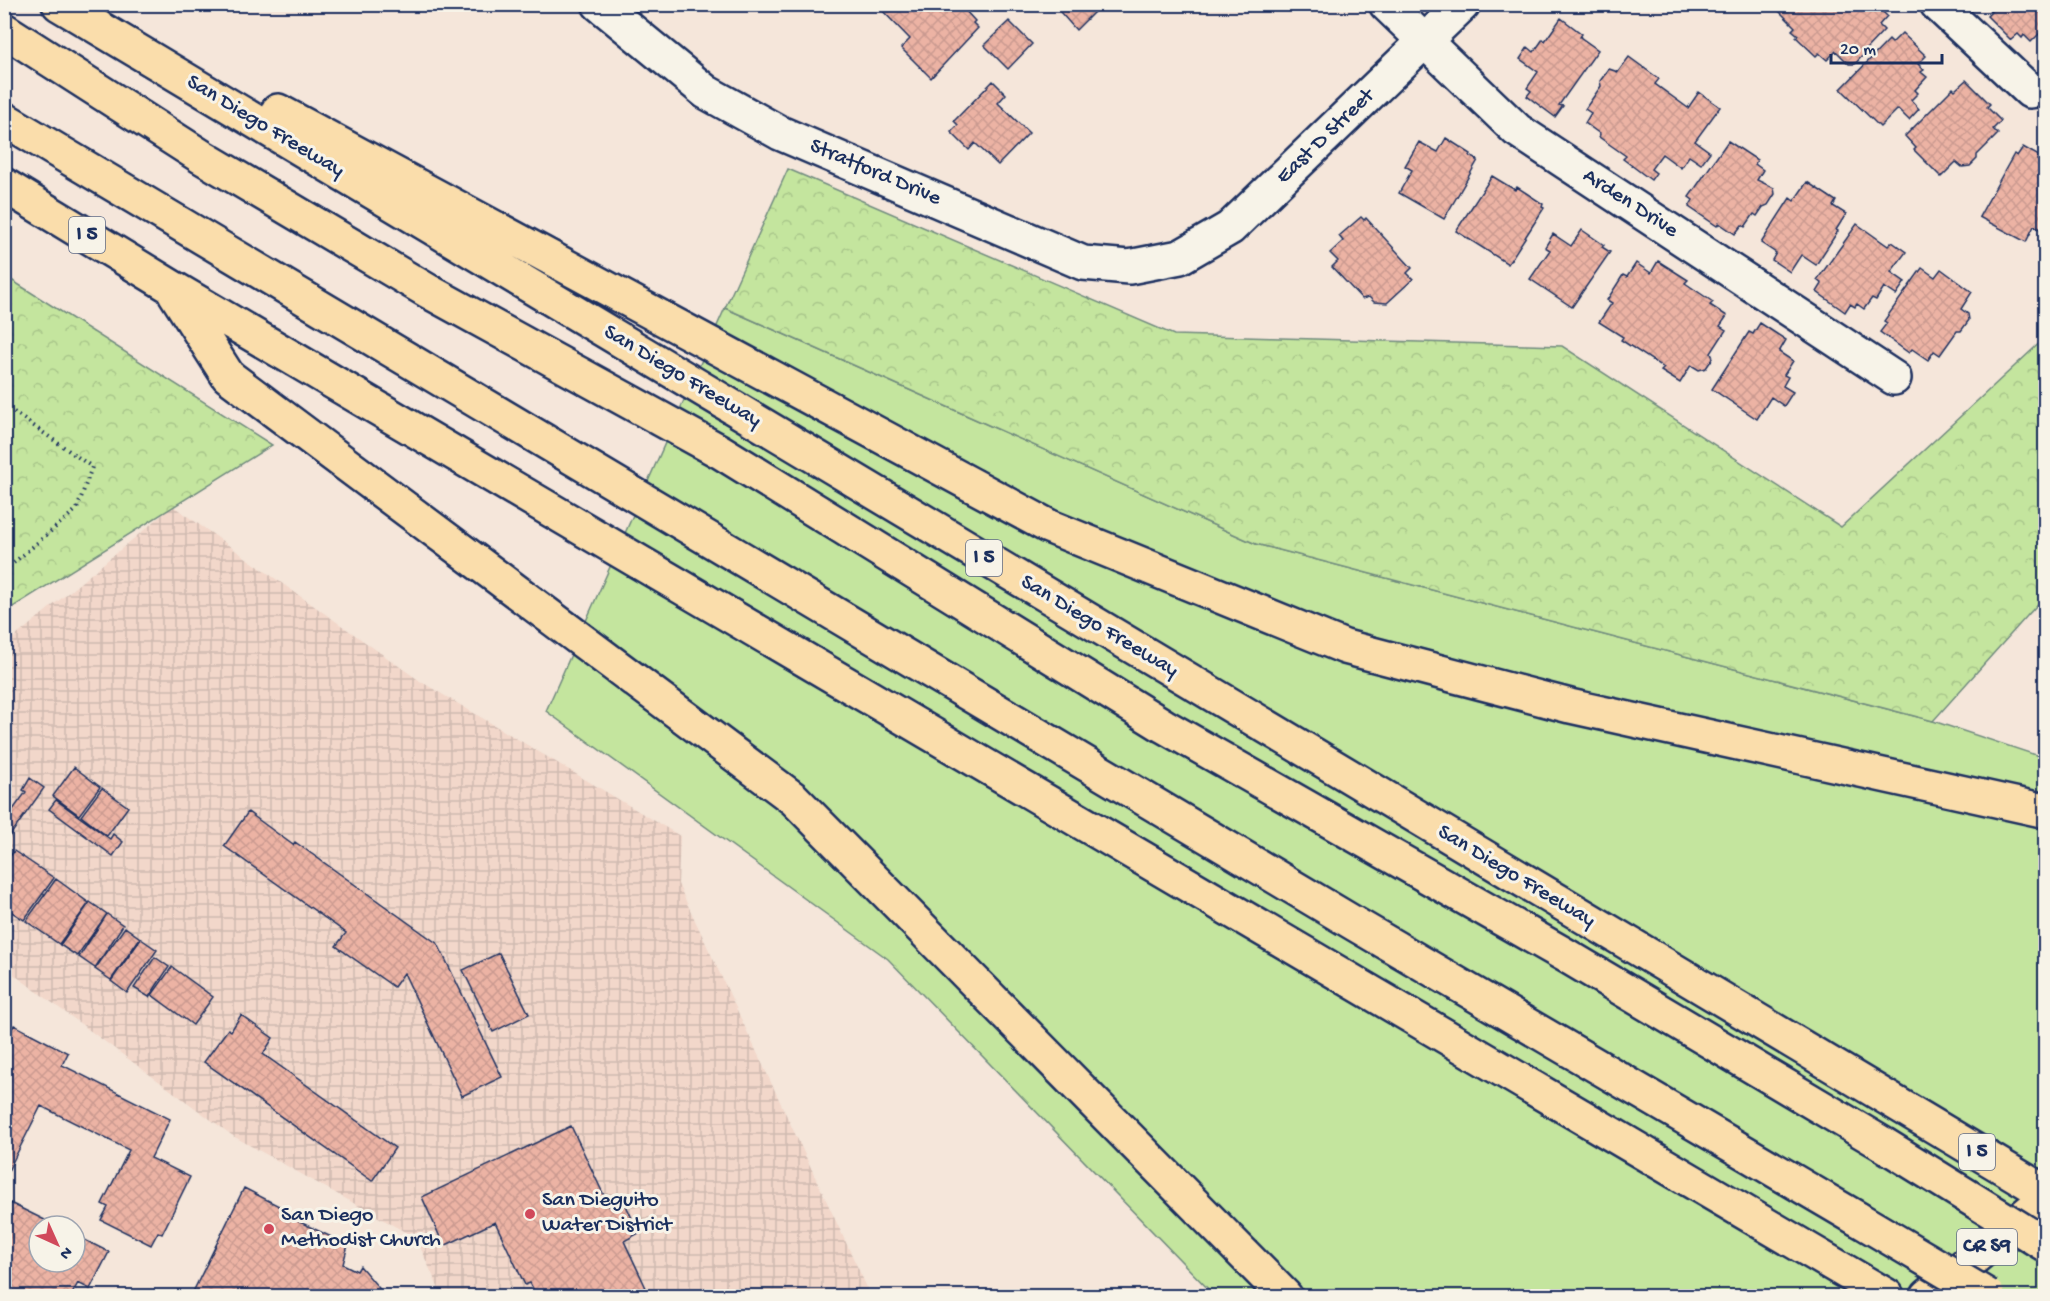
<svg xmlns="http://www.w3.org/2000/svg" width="2050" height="1301" viewBox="0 0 2050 1301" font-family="'Gochi Hand',sans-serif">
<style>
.industrial{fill:url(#industrial-grid)}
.green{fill:#c4e59e;stroke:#708a7e;stroke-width:1.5}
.forest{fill:url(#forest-crowns);stroke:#708a7e;stroke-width:1.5}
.building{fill:url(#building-cross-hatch);stroke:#1b2f5e;stroke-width:1.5}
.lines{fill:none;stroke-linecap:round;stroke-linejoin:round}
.minor-casing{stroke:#1b2f5e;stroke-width:38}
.tertiary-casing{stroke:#1b2f5e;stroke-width:38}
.primary-casing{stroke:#1b2f5e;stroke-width:38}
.motorway-casing{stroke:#1b2f5e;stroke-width:38}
.path{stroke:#1b2f5e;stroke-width:4;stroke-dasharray:1.5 4.5;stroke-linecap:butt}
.minor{stroke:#f7f3e8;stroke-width:33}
.tertiary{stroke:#f7f3e8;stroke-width:33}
.primary{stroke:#faddab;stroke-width:33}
.motorway{stroke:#faddab;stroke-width:33}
.motorway-bridge-casing{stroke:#1b2f5e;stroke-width:38;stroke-linecap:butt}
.motorway-bridge{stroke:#faddab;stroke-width:33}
.poi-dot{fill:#d1495b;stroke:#f7f3e8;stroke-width:2}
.labels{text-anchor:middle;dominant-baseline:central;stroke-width:6;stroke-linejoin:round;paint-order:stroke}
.shield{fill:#f7f3e8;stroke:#5d6a87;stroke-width:1.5}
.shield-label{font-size:21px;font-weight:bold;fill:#1b2f5e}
.street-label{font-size:22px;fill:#1b2f5e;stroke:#f7f3e8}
.poi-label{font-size:22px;fill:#1b2f5e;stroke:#f7f3e8;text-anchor:start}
</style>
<defs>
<pattern id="industrial-grid" width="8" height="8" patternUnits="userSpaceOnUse" patternTransform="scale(1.5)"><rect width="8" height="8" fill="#f2d7ca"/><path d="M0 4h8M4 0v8" fill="none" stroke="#cfb9b0"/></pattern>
<pattern id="forest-crowns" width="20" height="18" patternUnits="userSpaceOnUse" patternTransform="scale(1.5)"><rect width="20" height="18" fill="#c4e59e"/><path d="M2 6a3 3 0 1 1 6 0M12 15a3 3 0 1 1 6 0" fill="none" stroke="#a8c58a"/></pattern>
<pattern id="building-cross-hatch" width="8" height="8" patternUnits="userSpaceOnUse" patternTransform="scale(1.5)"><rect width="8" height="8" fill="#ecb3a4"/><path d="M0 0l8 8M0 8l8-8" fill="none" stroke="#ca9a90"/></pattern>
</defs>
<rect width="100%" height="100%" fill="#f5e6da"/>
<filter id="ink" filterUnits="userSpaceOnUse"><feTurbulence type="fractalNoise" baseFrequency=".0167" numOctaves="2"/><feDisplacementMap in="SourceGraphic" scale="12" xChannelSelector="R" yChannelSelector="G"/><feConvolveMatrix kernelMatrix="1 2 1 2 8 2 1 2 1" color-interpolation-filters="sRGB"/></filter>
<g filter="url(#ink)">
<path class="industrial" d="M173,506l247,175 260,155 -2,48 193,412h-429l-26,-58 -183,-102 -228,-168v-323z"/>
<path class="green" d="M725,308l531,236 677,177 112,37v538h-830l-327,-337 -342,-248z"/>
<path class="forest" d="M788,169l386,166 388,11 279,181 204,-189v258l-112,125 -677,-177 -531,-236z
M5,276l267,169 -267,167z"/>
<path class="building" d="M876,4h79l6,7 2,-3 12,13 -2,2 5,5 -47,50 -30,-30 9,-9z
M1053,4h49l-26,26z
M1772,4h103l12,12 -8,9 5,5 -19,20 -1,4 -9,10h-6l-13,-13 -9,9 -8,-7 -3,3 -20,-19 2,-2 -6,-5 3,-3z
M1984,4h62v28l-3,2 -2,-2 -10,10 -7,-7 -2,3 -4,-4 -7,6 -24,-24 4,-4z
M1561,18l21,16 -2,3 18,13 -39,55 4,1 -8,11 -28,-21 4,-5 -4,-3 11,-16 -18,-13 8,-12 6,5 9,-13 2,2z
M1009,21l23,23 -24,25 -24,-24z
M1902,33l24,23 -8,8 6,6 -3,2 6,5 -12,13 3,3 -7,7 8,9 -10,11 -11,-11 -18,18 -39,-38 48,-49 3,3z
M1629,57l30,22 -4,5 33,24 11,-16 21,15 -25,34 15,11 -9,12 -12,-8 -8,12 -19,-14 -11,15 5,4 -5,7 -28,-21 3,-3 -27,-19 1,-3 -15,-11 6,-10 -6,-4 16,-23 -1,-5 9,-12 9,3z
M1966,80l24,24 -3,3 14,14 -8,8 5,5 -21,21v4l-7,7 -8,1 -6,-5 -15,15 -27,-27 2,-2 -11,-12 48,-48 2,2z
M993,81l13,13 -8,9 31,30 -31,32 -23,-22 -6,7 -18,-18 7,-7 -4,-4z
M1446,138l25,16 -1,2 8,4 -34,59 -45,-26 13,-23 -7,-4 14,-24 19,10z
M1728,141l29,19 -2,4 8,6 -6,10 17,8 1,6 -7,11 -5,2 -6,9 -3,-2 -9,13 -3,-2 -7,9 -16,-11 -2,3 -28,-19 4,-7 -4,-3z
M2023,147l16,9 -2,4 9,5v12l-4,7 4,2 -2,20 2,1v13l-5,9 -7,-3 -8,16 -47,-25 35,-63 3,2z
M1492,176l23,14 2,-3 26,17 -1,3 2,1 -36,56 -52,-33z
M1807,182l29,19 -3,5 13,8 -10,16 2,1 -22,34 -15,-10 -11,17 -18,-12 4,-7 -15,-10 29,-45 4,3z
M1361,217l3,3 2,-2 46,50 -5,5 6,6 -26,24 -13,-1 -5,-5 -7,2 -30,-32 6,-6 -8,-8 13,-12 -4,-5z
M1857,224l31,22 4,-4 14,10 -15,20 14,10 -9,13 -12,-8 -8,13 -4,-2 -8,11 -7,-5 -2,3 -5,-3 -5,8 -28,-20 5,-8 -5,-4z
M1582,230l22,15 -2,2 8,5 -38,55 -42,-28 20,-29 -5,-3 8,-13 18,12z
M1658,261l30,19 -3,3 28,19 -3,3 17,11 -7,10 6,4 -15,23 2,5 -7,10 -7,2 -8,-5 -11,18 -19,-12 3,-3 -43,-28 2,-3 -24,-15 13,-19 -5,-3 16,-25 4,2 9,-14 15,10z
M1922,268l13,9 6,-8 31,23 -11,17 7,5 1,6 -8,11h-4l-17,24 -6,-4 -6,9 -16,-11 -3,4 -29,-21 7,-9 -3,-2z
M1760,323l26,17 -7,12 14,9 -9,14 4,2 -5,9 10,6 -9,14 -13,-9 -14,22 -45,-30 37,-57 4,2z
M74,767l26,20 -21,28 -26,-19z
M30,778l14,10 -40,56v-22l22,-30 -3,-2z
M102,788l26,19 -21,29 -26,-20z
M56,800l54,39 3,-5 10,8 -10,14 -64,-47z
M248,812l45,33 2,-3 143,102 64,133 -40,19 -58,-123 -10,14 -58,-41 10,-13 -122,-87z
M14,851l40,27 -30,42 -20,-13v-43z
M56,879l33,24 -30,41 -33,-23z
M90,902l17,12 -30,42 -17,-11z
M107,914l16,11 -28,43 -16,-11z
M125,927l15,11 -29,42 -16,-11z
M141,939l16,11 -30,43 -16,-12z
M499,953l30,61 -36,18 -30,-62z
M155,957l14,10 -20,30 -15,-9z
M172,967l41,30 -20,28 -41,-30z
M241,1015l32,23 -10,16 132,94 -23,33 -168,-119 24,-33 3,2z
M14,1025l54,28 -6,12 108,54 -19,39 39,19 -28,57 -4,-2 -7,13 -50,-25 7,-13 -6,-3 27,-54 -88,-44 -34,67 -3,-2v-127z
M571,1126l38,80 14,-7 16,34 -15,8 24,51 -10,4h-101l-7,-13 -5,2 -30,-63 -51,24 -22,-49z
M244,1188l41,21 -2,5 65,31 -5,19 14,7 3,-5 24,28 -3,2h-190z
M4,1200l53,26h-18v36h36v-27l34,17 -19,37 -12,-6 -7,13h-63l-4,-2z"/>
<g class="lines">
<g class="minor-casing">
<path id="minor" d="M1386,4l131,126 377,248
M1937,4l93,87 16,-2"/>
</g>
<g class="tertiary-casing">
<path id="tertiary" d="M599,4l107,88 74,41 303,130 46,4 51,-10 50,-29 233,-224"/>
</g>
<g class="primary-casing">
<path id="primary" d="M1928,1296l118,-98"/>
</g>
<g class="motorway-casing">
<path id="motorway" d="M59,4l1987,1189
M4,30l198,127 226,134 293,161 443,274 403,230 316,188
M278,111l770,415 297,121 225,59 476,105
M4,119l1351,805 503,295
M4,185l166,101 1717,1010
M175,293l53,83 566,423 491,497"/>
</g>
<path class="path" d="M4,405l88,62 -15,42 -73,62"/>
<use href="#minor" class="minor"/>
<use href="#tertiary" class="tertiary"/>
<use href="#primary" class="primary"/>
<use href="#motorway" class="motorway"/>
<g class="motorway-bridge-casing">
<path id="motorway-bridge" d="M1883,1144l163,101
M1858,1219l130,77"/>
</g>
<use href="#motorway-bridge" class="motorway-bridge"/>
</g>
</g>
<g class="poi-dot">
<circle cx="530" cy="1214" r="6"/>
<circle cx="269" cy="1229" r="6"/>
</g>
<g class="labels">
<g class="shield">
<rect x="69" y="217" width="36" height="36" rx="4.5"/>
<rect x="966" y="540" width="36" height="36" rx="4.5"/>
<rect x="1959" y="1134" width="36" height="36" rx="4.5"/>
<rect x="1957" y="1229" width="60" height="36" rx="4.5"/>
</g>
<g class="shield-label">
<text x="87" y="235">I 5</text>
<text x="984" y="558">I 5</text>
<text x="1977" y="1152">I 5</text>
<text x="1987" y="1247">CR S9</text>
</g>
<g class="street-label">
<text transform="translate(265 127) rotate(31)">San Diego Freeway</text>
<text transform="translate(1326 137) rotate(-44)">East D Street</text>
<text transform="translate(875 173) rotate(23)">Stratford Drive</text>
<text transform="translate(1630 204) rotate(33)">Arden Drive</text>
<text transform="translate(682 377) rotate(31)">San Diego Freeway</text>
<text transform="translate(1099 627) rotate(31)">San Diego Freeway</text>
<text transform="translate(1516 877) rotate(31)">San Diego Freeway</text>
</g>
<g class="poi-label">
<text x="542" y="1201">San Dieguito<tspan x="542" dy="25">Water District</tspan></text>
<text x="281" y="1216">San Diego<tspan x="281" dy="25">Methodist Church</tspan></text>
</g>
</g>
<rect width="2050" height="1301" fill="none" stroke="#f7f3e8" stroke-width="24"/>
<rect x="12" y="12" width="2026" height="1277" fill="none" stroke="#1b2f5e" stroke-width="2" filter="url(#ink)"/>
<g transform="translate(57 1244) rotate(135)"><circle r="28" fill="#f7f3e8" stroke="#9fa5b1" stroke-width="1.5"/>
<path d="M0-4.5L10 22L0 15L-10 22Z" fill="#d1495b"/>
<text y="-9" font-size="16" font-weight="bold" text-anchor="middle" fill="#1b2f5e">N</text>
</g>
<path d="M1831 54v9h111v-9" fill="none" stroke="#1b2f5e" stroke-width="3"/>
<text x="1840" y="54" font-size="18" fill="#1b2f5e" stroke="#f7f3e8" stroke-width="4.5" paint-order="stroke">20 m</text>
</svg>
